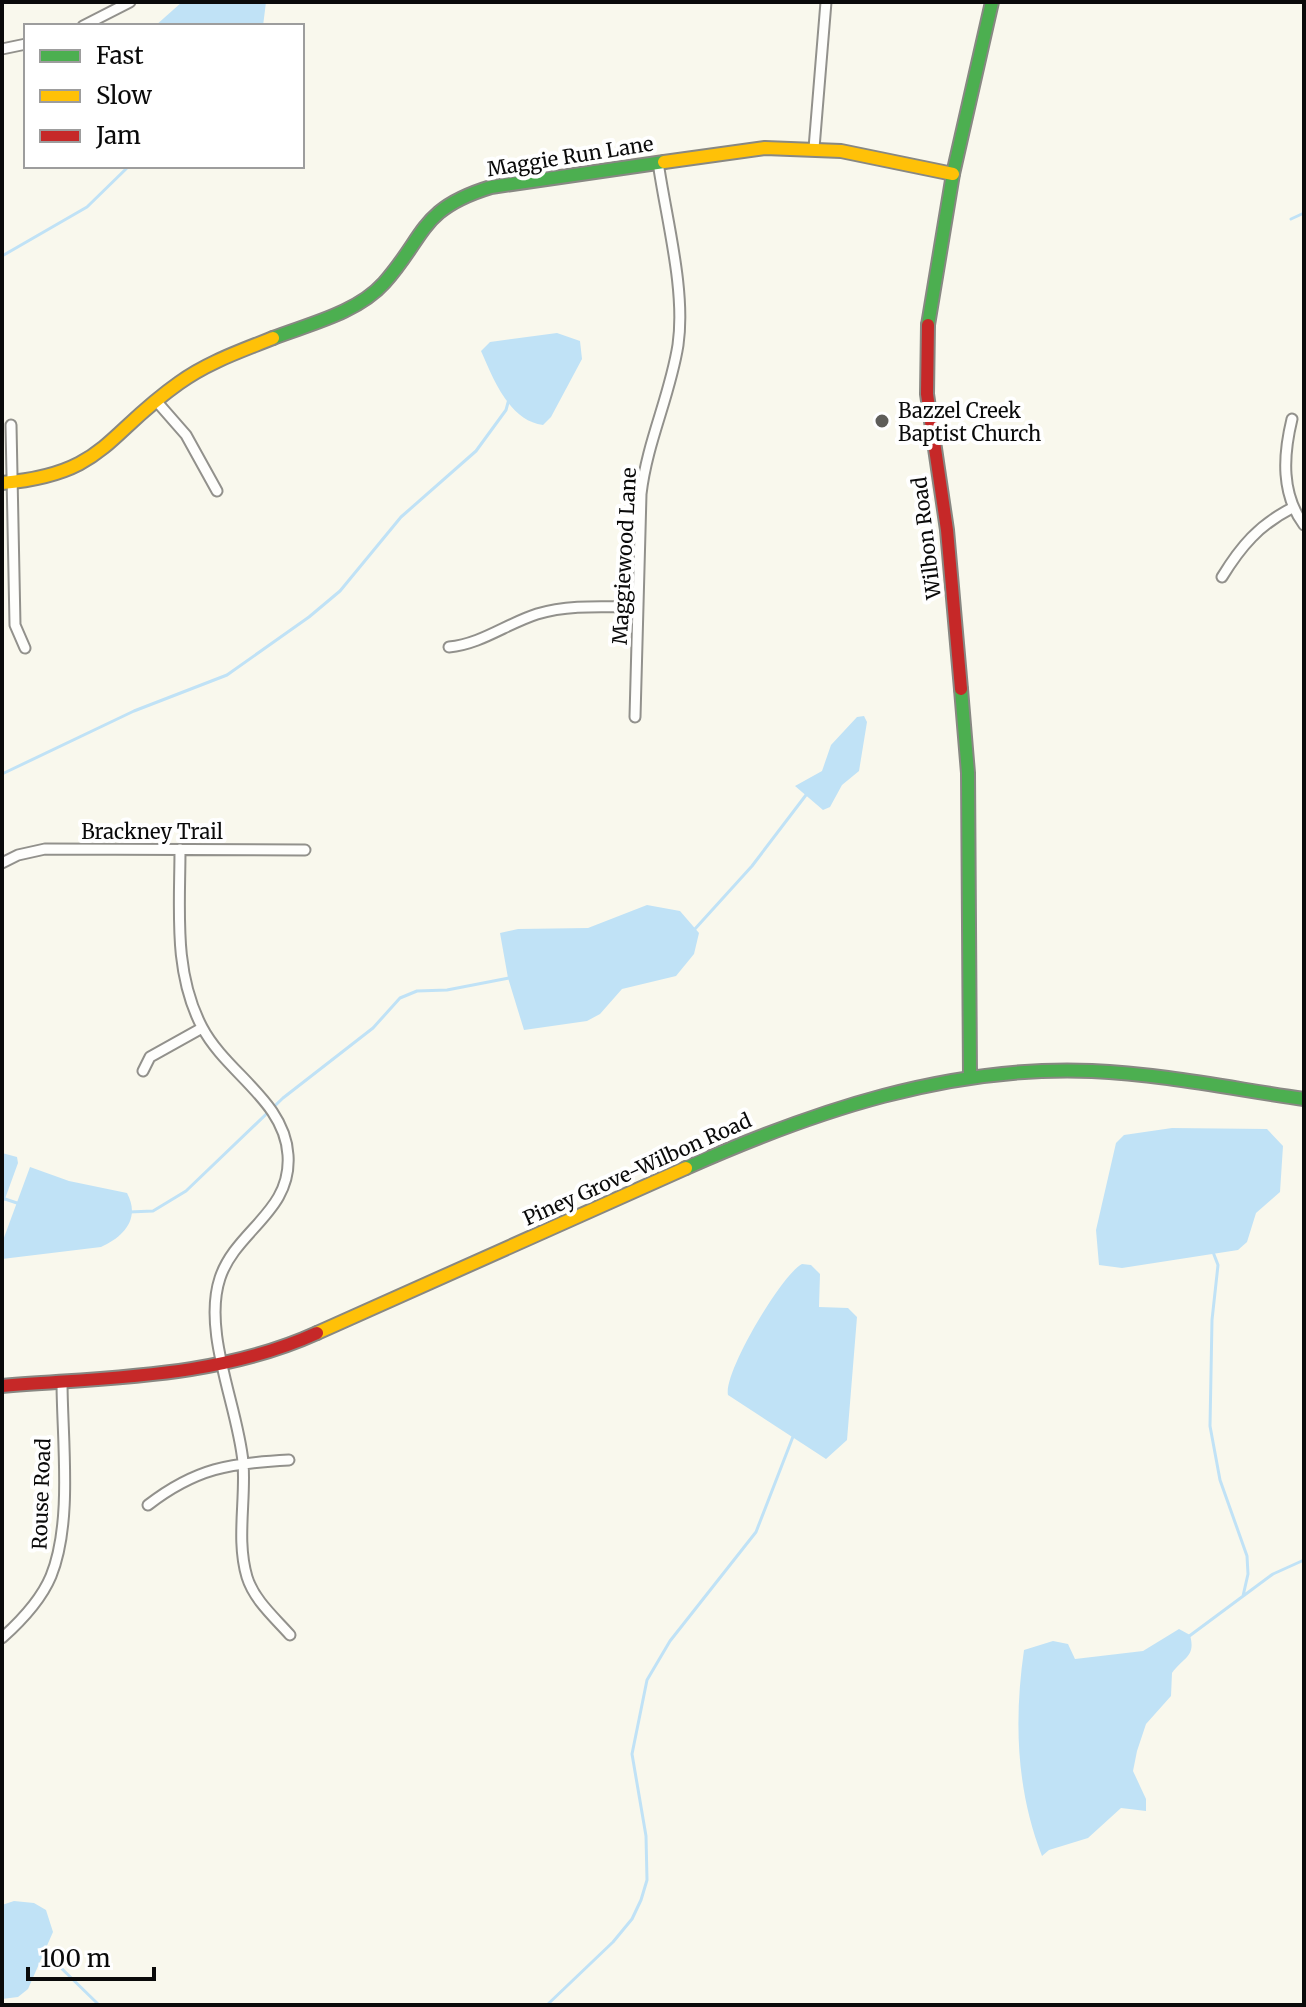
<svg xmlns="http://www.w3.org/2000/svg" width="1306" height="2007" viewBox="0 0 1306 2007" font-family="Merriweather,serif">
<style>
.water{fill:#c0e2f6}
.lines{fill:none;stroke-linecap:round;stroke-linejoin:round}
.stream{stroke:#c0e2f6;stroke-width:3}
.street-casing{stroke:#92918c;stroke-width:13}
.fast-casing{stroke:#888883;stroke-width:16}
.slow-casing{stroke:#888883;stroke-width:16}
.jam-casing{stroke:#888883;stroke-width:16}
.street{stroke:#fefefc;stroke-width:9}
.fast{stroke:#4caf50;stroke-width:12}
.slow{stroke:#ffc107;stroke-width:12}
.jam{stroke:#c62828;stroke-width:12}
.poi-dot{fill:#5e5d59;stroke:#fff;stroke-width:3}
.labels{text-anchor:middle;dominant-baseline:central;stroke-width:8;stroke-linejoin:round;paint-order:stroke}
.street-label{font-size:20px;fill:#0a0a0a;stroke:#fff}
.poi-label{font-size:20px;fill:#0a0a0a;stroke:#fff;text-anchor:start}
</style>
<rect width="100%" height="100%" fill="#f9f8ed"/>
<path class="water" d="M182,2h84l-3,24h-108z
M557,333l23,8 2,18 -31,58 -8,8c-34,-4 -50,-47 -62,-74l9,-9z
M864,716l3,6 -8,49 -17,14 -12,22 -7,3 -28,-24 27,-15 9,-26 26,-28z
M647,905l33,6 19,22 -5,21 -18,22 -54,13 -22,25 -13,7 -63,9 -16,-52 -8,-45 18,-4 70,-1z
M1172,1128l95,1 16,17 -3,46 -24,21 -9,29 -9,8 -116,18 -23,-3 -3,-35 20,-87 8,-8z
M2,1153l15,4 1,6 -16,44z
M30,1167l39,14 58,12c14,26 -4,44 -26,54l-99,12v-16z
M802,1264l9,1 9,9 -1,33 29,1 9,9 -10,123 -21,19 -98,-64c-5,-22 54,-121 74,-131z
M1179,1629l11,6c6,22 -6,22 -18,38l-1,23 -25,28 -9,27 -4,20 13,28v12l-25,-3 -33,30 -39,12 -7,6c-26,-67 -28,-136 -18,-206l29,-9 15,3 7,15 68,-8z
M14,1901l20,2 12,7 7,22 -25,57 -10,8 -16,2v-94z"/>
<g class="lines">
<path class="stream" d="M1291,219l13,-6
M2,256l85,-49 42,-41
M2,774l132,-63 93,-36 82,-58 31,-26 61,-74 75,-66 30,-41 3,-11
M694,930l58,-64 54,-71
M2,1198l15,5
M129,1212l24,-1 33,-20 97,-93 90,-70 27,-30 17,-7 30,-1 62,-12
M1213,1252l5,13 -6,55 -2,106 10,54 27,76 1,18 -5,22
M1188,1637l85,-63 31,-14
M41,1957l16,7 42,41
M547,2005l66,-63 19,-23 9,-19 6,-20 -1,-44 -14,-82 15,-74 23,-39 86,-109 38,-98"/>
<g class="street-casing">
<path id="street" d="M83,26l47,-24
M2,49l24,-5
M814,148l12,-146
M158,403l28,32 31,56
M1292,419c-9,37 -11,75 12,106
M11,425l4,200 10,23
M1222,577c19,-31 37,-52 70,-69
M449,647c32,-3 57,-23 88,-33 32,-10 68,-7 101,-7
M635,717l6,-223c6,-52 29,-98 37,-149 8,-55 -12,-127 -20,-183
M180,849c0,61 -7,123 22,178 24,46 83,74 86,128 4,57 -52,75 -68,123 -18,54 18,129 23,184 3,38 -7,78 4,115 7,23 28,41 43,58
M2,863l16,-8 27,-6 260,1
M143,1071l7,-14 52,-29
M148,1505c48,-37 82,-42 141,-45
M2,1638c19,-17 39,-38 49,-62 22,-54 11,-137 11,-195"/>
</g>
<g class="fast-casing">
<path id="fast" d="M928,325l25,-151 39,-172
M273,338c36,-14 84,-25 111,-55 42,-47 35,-74 107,-96l173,-25
M961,689l7,84 2,303
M686,1168c128,-57 263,-103 406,-97 71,3 142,18 212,28"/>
</g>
<g class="slow-casing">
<path id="slow" d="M664,162l101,-14 76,3 112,23
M2,483c103,-9 103,-48 177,-100 29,-21 62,-32 94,-45
M317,1333l369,-165"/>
</g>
<g class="jam-casing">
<path id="jam" d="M928,325l-1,69 20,136 14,159
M2,1386c107,-9 216,-8 315,-53"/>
</g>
<use href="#street" class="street"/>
<use href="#fast" class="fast"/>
<use href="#slow" class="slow"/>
<use href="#jam" class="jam"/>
</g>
<circle class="poi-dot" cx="882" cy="421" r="8"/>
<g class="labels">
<g class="street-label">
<text transform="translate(570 156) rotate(-9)">Maggie Run Lane</text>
<text transform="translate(926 538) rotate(-97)">Wilbon Road</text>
<text transform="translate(624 556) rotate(-87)">Maggiewood Lane</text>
<text x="152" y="831">Brackney Trail</text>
<text transform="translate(637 1169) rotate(-24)">Piney Grove-Wilbon Road</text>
<text transform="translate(41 1494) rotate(-88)">Rouse Road</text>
</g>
<g class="poi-label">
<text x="898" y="410">Bazzel Creek<tspan x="898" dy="23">Baptist Church</tspan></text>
</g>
</g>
<rect width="1306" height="2007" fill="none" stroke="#0a0a0a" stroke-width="8"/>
<rect x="24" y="24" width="280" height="144" fill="#ffffff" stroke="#9d9d9d" stroke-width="2"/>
<rect x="40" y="50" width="40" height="12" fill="#4caf50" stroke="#9d9d9d" stroke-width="2"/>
<text x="96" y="64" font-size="24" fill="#0a0a0a">Fast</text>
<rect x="40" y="90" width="40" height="12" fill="#ffc107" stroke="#9d9d9d" stroke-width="2"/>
<text x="96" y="104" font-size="24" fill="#0a0a0a">Slow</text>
<rect x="40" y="130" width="40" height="12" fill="#c62828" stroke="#9d9d9d" stroke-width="2"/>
<text x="96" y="144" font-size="24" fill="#0a0a0a">Jam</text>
<path d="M28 1967v12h126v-12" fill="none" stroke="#0a0a0a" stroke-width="4"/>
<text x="40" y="1967" font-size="24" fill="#0a0a0a" stroke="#ffffff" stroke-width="6" paint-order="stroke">100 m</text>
</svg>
